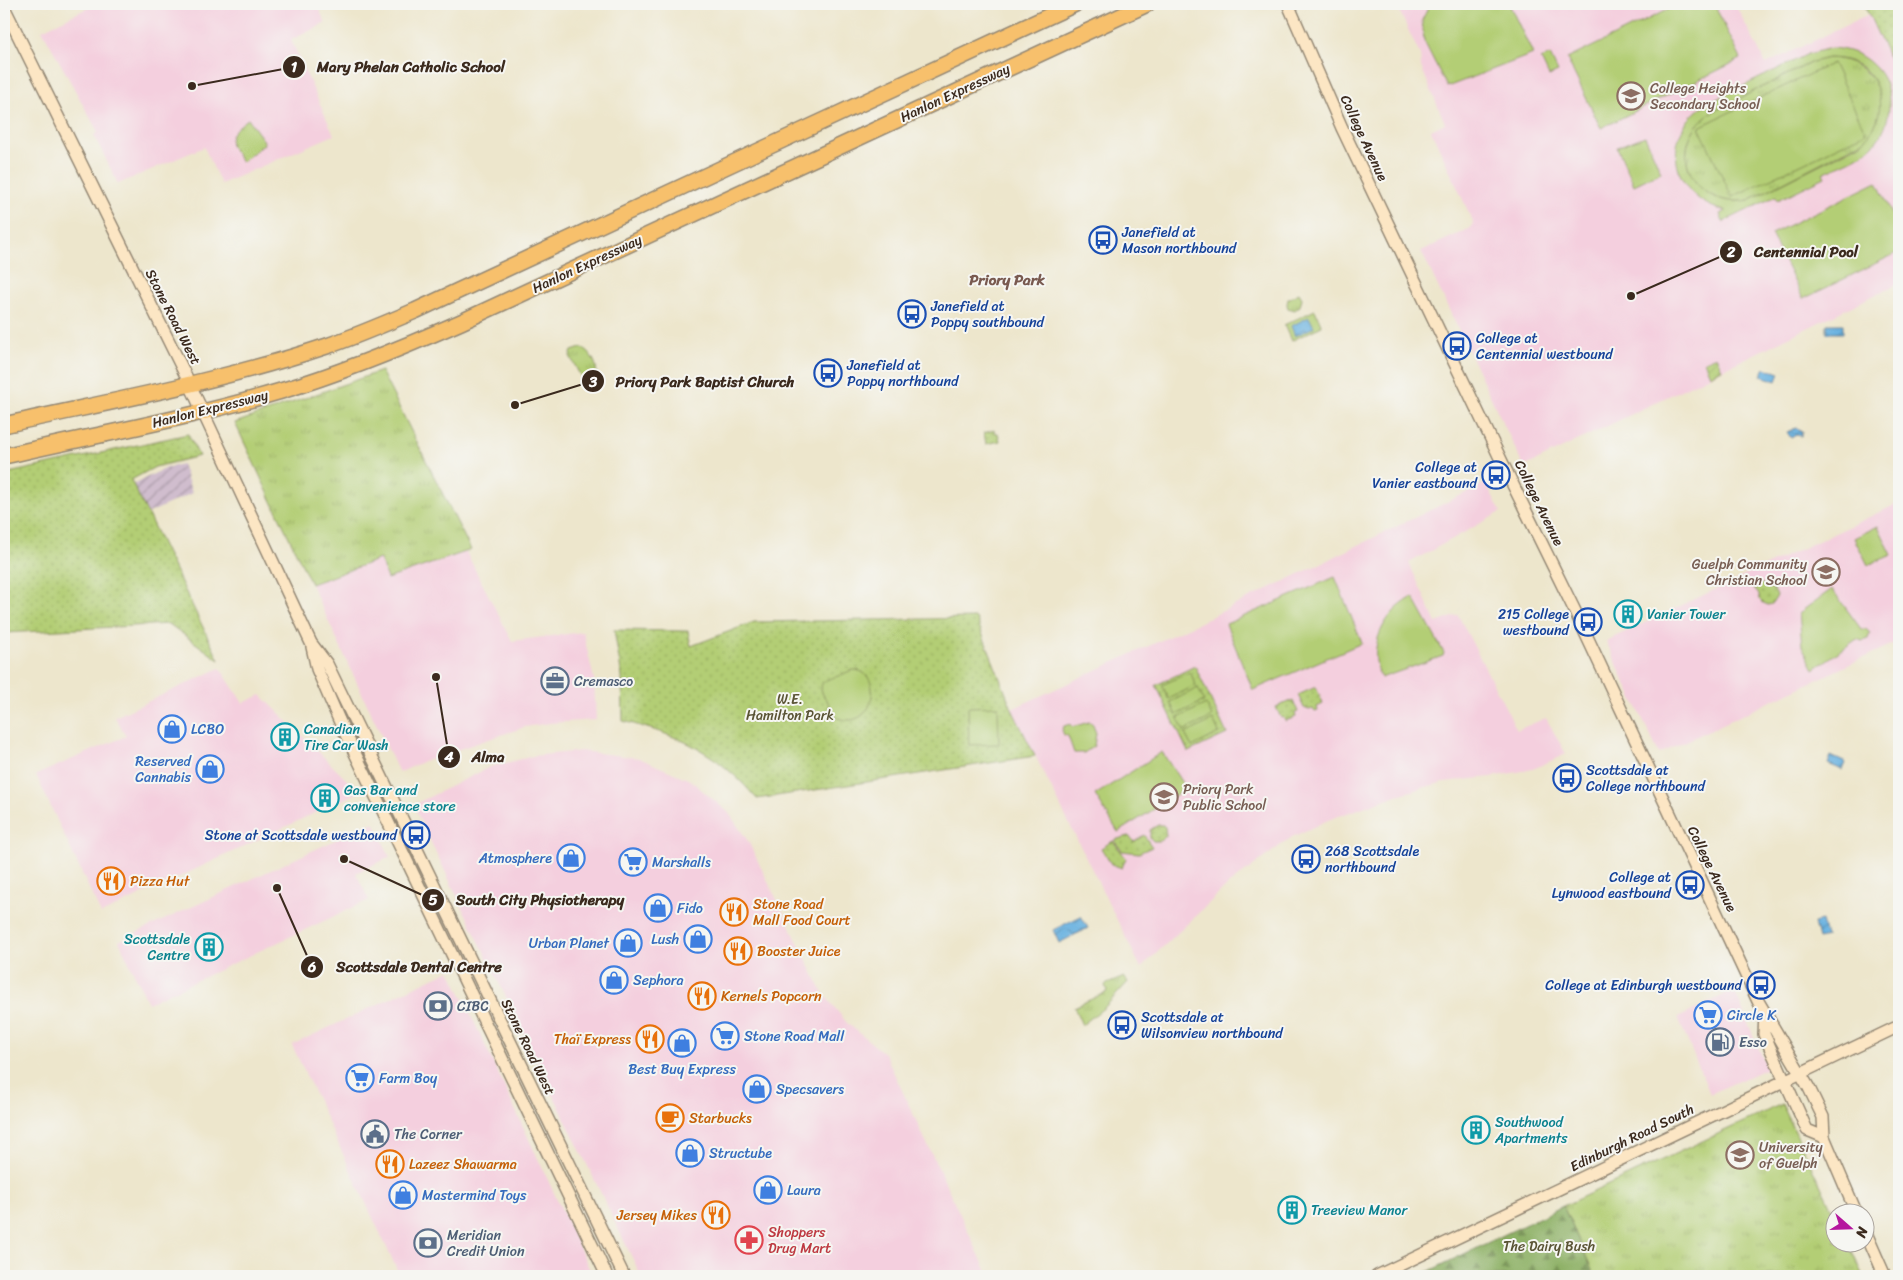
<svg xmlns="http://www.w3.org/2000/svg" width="1903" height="1280" viewBox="0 0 1903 1280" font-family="Sriracha,sans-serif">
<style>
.built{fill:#f4cfde}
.industrial{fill:url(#industrial-furrows)}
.grass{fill:url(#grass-tufts);stroke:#777c49}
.forest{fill:url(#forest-firs);stroke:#646e42}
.park{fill:url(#park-dots);stroke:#777c49}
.garden{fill:url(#garden-furrows);stroke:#777c49}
.pitch{fill:#b3ce74;stroke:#777c49;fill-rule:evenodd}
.water{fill:url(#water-waves);stroke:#526e7f}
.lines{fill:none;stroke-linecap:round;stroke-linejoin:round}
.secondary-casing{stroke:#948875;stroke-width:14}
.highway-casing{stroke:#948875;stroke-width:18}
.secondary{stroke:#fce6c4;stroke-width:11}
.highway{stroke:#f7c06c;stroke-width:15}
.labels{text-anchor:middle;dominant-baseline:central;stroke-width:4;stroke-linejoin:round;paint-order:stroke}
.education-label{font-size:14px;fill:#785e54;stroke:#f6f6f2;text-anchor:start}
.street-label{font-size:14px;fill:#3b2a1e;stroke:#f6f6f2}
.transit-label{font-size:14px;fill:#164399;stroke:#f6f6f2;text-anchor:start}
.culture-label{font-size:14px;fill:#0d838f;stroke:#f6f6f2;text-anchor:start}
.service-label{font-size:14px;fill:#4e5e75;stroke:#f6f6f2;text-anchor:start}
.park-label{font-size:14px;fill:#595334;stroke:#f6f6f2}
.shop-label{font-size:14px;fill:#366cbe;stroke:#f6f6f2;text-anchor:start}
.food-label{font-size:14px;fill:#c56008;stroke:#f6f6f2;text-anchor:start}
.health-label{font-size:14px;fill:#be3a42;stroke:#f6f6f2;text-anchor:start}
.neighbourhood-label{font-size:15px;font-weight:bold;fill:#795a50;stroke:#f6f6f2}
.leader{fill:none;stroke:#3b2a1e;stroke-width:2}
.callout-dot{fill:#3b2a1e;stroke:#f6f6f2;stroke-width:2}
.mark-label{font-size:15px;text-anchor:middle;font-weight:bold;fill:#fff}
.callout-label{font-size:15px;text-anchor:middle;font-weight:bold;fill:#3b2a1e;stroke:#f6f6f2;stroke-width:4;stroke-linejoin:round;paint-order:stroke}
</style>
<defs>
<pattern id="industrial-furrows" width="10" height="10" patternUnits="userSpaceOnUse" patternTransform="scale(1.25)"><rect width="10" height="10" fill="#d0bdce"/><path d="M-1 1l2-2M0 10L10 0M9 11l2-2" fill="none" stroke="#aa9aa7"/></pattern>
<pattern id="grass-tufts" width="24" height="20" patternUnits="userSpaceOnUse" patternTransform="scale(1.25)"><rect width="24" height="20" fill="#b3ce74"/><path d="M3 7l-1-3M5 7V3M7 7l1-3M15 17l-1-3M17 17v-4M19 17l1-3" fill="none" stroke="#9bb164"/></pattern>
<pattern id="forest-firs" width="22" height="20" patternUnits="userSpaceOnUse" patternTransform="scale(1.25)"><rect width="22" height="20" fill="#8eb166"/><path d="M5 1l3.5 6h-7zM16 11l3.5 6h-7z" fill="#759053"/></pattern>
<pattern id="park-dots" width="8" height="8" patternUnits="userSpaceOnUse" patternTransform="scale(1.25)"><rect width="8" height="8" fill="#b3ce74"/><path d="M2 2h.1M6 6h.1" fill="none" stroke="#9bb164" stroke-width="1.8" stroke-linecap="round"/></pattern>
<pattern id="garden-furrows" width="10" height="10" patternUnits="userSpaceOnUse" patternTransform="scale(1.25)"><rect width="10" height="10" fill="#b3ce74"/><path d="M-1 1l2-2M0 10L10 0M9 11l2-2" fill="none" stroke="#9bb164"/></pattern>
<pattern id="water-waves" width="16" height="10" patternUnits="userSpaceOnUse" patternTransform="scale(1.25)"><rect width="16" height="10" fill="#68b1e0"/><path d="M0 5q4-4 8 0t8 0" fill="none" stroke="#5790b5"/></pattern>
</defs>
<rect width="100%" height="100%" fill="#f6f6f2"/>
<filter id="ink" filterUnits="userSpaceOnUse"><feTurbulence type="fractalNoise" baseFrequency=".02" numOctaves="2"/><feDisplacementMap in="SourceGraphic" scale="10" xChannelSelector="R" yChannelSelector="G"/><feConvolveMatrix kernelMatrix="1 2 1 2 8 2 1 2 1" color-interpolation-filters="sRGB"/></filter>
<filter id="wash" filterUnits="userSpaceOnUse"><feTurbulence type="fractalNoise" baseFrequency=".0096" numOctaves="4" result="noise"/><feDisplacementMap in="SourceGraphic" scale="20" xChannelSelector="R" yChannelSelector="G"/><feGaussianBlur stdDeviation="1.12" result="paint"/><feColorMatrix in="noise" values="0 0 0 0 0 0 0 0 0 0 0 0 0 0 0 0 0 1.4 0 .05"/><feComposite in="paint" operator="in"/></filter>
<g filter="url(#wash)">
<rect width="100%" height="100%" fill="#ede6cc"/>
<path class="built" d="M96,4h220l10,19 -35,17 43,95 -113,49 -17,-37 -86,37 -24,-49 4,-3 -56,-102z
M1396,4h339l31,60 103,-50 30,66v203l-375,184 -103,-216 50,-23 2,-6 -42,-92 14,-7 -24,-56 -1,-12z
M1486,483l15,29 -92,51 27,60 22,-8 59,115 29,-12 20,36 -33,15 -41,8 -48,5 -47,13 -69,25 -36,17 -63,47 -88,84 -129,-259 178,-82z
M1899,503v138l-240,113 -53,-113z
M466,552l46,89 71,-9 11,47 2,41 -46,3 -25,4 -101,34 -25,12 -88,-189 69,-25 7,20z
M220,668l23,35 18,-8 98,97 -258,122 -65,-139 90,-39 -11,-19z
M581,751l58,7 51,22 38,32 20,29 75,152 24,30 38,31 104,222h-348l-228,-471 77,-38 43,-11z
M374,822l16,35 -34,16 13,27 -221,103 -29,-62z
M450,970l139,298 4,8h-193l-108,-231z
M1734,990l33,78 -57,26 -32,-76z"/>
<path class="industrial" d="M182,464l10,29 -45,21 -14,-30 33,-16z"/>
<path class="grass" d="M1828,58c47,1 69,47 37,82l-116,60c-57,11 -86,-53 -39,-87l102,-51z
M1299,293l3,5 -2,8 -5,4 -7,-2 -1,-4 1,-5z
M581,348c9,2 18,18 15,27l-8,7 -5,-1 -13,-25 2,-5z
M381,371l90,179 -84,29 -7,-20 -69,25 -76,-161z
M1124,977l4,5 -23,25 -23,18 -8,-18 33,-15 -2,-7z
M1782,1104l53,112 1,26 12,1 16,33h-269l-32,-70z"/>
<path class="forest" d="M1563,1206l32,70h-176z"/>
<path class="park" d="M1864,4h35v76z
M994,430l1,3h3l2,8 -14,3 -2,-11z
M188,434l11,22 -44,11 -24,13 88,180 -50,-36 -165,9v-159z
M1757,581l17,9 3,6 -5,8 -4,1 -7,-3 -3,-9 -5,-4 1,-6z
M976,618l36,91 23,47 -278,43c-43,-49 -72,-61 -134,-78l-1,-44 -8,-47 74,1 3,15 63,-24z
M1195,666l32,68 -39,18 -32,-67z
M1316,687l7,17 -6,3 1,4 -3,1 -2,-3 -4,1 -5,-2 -6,-13z
M1293,700l5,12 -3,1 1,4 -11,4 -2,-4 -2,1 -5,-11z
M1158,825h5l2,2 1,9 -6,5h-7l-3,-3v-8z
M1144,835l8,12 -13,6 -17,-2 -8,-11 15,-4 5,6z
M1113,841l13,17 -4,10 -11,-4 -10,-16z"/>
<path class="garden" d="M1716,356l6,13 -12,6 -6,-14z"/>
<path class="pitch" d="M1430,4h79l24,50 -86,33 -23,-46 -2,-21z
M1679,4h35l27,55 -140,69 -34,-69z
M1831,48c15,1 30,5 42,17 22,20 21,59 0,80 -12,13 -34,20 -50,28l2,4 -47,23 -2,-4 -53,26 -3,-8 6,-3c-53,-11 -68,-73 -23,-105l105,-52zM1828,58c13,0 27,3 37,12 23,21 18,61 -9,76l-107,54c-57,11 -86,-53 -39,-87l102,-51z
M1550,55l8,17 -9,4 -8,-17z
M1833,63l33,70 -134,64 -33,-70z
M248,119l16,22v3l-22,18c-17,-22 -16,-27 6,-43z
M1645,136l16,36 -27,13 -17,-38z
M1877,182l22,46v24l-96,47 -32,-65z
M1315,310l7,16 -31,15 -7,-16z
M1878,526l14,29 -24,10 -14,-27z
M1335,577l27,66 -109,47 -27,-66z
M1832,589l29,40h5l4,4 -2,6 -6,2 -5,-2 -43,30 -12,-23 -3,-33z
M1413,597l31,56 -1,3 -62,22c-15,-31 3,-66 32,-81z
M852,670c32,-2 25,62 -14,48 -6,-3 -7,-10 -10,-16 -2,-3 -5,-6 -6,-10 -4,-12 8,-13 16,-16 4,-1 9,-4 14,-6z
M1190,672l6,13 -27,14 -7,-14z
M1198,688l6,13 -28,14 -6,-13z
M1206,704l6,13 -28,14 -6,-13z
M998,706l1,38 -30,1 -1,-38z
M1213,720l6,13 -27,14 -7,-13z
M1089,722l3,1 4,10 -2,13 -10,7h-10l-6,-17 -4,-1 -2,-5 2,-4 6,-2 2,3z
M1162,752l24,37 -68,43 -23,-37z"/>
<path class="water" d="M1309,317l5,10 -19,9 -4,-10z
M1827,324h16v9h-16z
M1765,368l15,5 -3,8 -16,-5z
M1796,428l6,3 -1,5 -5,-1 -5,3 -4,-6z
M1831,756l15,7 -3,7 -15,-6z
M1081,916l7,12 -29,15 -6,-13z
M1822,921l4,16 -8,2 -4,-16z"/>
</g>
<g filter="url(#ink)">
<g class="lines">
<g class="secondary-casing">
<path id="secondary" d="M1288,4l54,124 172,359 60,122 184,392 51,87 14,29 1,20 32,75
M4,7l181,367 126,269 16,21 297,612
M312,647l5,22 22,51 268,556
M1765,1014l-1,20 43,96 17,7
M1866,1233l19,43
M1377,1276l522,-250"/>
</g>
<g class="highway-casing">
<path id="highway" d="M4,425c108,-24 218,-44 323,-79 30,-10 59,-23 88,-35l660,-307
M4,456c92,-21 186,-38 277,-65 61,-18 121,-43 180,-69l686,-318"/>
</g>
<use href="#secondary" class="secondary"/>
<use href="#highway" class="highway"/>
</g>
</g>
<defs>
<g id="school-ring" transform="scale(1.4375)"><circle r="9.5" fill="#f6f6f2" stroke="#8d6e63" stroke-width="1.5"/><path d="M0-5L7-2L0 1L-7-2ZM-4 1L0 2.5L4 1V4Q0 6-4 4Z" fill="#8d6e63"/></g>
<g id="bus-ring" transform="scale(1.4375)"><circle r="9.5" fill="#f6f6f2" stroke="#1a4fb4" stroke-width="1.5"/><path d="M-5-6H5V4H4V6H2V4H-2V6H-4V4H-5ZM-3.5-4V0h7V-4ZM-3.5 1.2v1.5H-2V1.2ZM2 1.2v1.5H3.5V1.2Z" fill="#1a4fb4"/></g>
<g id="building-ring" transform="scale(1.4375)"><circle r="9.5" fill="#f6f6f2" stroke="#0f9aa8" stroke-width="1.5"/><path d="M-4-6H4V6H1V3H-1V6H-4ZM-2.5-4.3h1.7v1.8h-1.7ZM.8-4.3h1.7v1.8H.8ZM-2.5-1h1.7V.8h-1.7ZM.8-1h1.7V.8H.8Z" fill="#0f9aa8"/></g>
<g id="office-ring" transform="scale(1.4375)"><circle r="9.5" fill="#f6f6f2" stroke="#5c6f8a" stroke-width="1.5"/><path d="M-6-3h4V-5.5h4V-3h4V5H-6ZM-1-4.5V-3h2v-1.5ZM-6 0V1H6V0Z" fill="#5c6f8a"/></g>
<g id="shop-ring" transform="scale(1.4375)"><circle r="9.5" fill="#f6f6f2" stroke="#3f7fe0" stroke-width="1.5"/><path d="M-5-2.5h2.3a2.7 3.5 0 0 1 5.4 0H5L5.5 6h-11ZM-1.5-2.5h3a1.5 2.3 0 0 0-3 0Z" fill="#3f7fe0"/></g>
<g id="supermarket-ring" transform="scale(1.4375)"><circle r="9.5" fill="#f6f6f2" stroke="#3f7fe0" stroke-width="1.5"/><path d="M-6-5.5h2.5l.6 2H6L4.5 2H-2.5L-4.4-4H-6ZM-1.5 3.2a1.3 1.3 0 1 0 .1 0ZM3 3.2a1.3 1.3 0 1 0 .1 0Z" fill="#3f7fe0"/></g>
<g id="restaurant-ring" transform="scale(1.4375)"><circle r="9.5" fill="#f6f6f2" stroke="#e8710a" stroke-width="1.5"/><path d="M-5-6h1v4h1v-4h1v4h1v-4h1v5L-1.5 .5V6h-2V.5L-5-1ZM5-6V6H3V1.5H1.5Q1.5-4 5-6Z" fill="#e8710a"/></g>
<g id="bank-ring" transform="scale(1.4375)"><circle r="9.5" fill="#f6f6f2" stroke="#5c6f8a" stroke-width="1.5"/><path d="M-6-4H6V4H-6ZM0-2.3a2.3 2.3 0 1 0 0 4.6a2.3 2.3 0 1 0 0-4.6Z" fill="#5c6f8a"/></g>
<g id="fuel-ring" transform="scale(1.4375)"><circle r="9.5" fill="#f6f6f2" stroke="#5c6f8a" stroke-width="1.5"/><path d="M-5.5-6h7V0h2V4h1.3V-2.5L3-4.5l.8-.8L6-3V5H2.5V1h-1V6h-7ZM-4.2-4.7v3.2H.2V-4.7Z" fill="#5c6f8a"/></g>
<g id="cafe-ring" transform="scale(1.4375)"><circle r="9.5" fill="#f6f6f2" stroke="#e8710a" stroke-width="1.5"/><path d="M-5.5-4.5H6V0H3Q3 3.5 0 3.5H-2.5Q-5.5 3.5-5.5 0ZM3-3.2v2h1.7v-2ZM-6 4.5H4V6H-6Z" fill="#e8710a"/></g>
<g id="civic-ring" transform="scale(1.4375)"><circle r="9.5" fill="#f6f6f2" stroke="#5c6f8a" stroke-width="1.5"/><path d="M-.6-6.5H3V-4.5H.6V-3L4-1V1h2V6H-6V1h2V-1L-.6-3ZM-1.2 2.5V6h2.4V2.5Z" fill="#5c6f8a"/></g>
<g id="university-ring" transform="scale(1.4375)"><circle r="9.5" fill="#f6f6f2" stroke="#8d6e63" stroke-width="1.5"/><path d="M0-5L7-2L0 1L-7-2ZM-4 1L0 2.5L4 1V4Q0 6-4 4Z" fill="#8d6e63"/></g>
<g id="pharmacy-ring" transform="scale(1.4375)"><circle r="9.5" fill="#f6f6f2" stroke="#e0444e" stroke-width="1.5"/><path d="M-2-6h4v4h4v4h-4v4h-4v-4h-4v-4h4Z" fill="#e0444e"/></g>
</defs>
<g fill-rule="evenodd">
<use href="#school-ring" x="1631" y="96"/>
<use href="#bus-ring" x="1103" y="240"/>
<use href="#bus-ring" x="912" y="314"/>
<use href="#bus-ring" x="1457" y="346"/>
<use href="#bus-ring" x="828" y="373"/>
<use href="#bus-ring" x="1496" y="475"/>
<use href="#school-ring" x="1826" y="572"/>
<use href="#building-ring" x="1628" y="614"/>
<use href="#bus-ring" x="1588" y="622"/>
<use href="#office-ring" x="555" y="681"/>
<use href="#shop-ring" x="172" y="729"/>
<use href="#building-ring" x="285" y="737"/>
<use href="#shop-ring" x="210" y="769"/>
<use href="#bus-ring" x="1567" y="778"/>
<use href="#school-ring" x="1164" y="797"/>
<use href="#building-ring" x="325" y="798"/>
<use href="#bus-ring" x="416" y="835"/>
<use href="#shop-ring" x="571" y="858"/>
<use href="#bus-ring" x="1306" y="859"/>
<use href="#supermarket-ring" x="633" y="862"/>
<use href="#restaurant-ring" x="111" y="881"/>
<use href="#bus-ring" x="1690" y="885"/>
<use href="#shop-ring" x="658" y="908"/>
<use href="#restaurant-ring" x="734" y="912"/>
<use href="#shop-ring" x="698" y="939"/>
<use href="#shop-ring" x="628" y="943"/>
<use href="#building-ring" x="209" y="947"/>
<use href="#restaurant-ring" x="738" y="951"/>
<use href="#shop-ring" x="614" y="980"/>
<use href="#bus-ring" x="1761" y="985"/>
<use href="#restaurant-ring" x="702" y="996"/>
<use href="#bank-ring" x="438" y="1006"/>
<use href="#supermarket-ring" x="1708" y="1015"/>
<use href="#bus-ring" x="1122" y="1025"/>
<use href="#supermarket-ring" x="725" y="1036"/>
<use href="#restaurant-ring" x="650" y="1039"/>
<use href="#fuel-ring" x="1720" y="1042"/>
<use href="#shop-ring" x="682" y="1043"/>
<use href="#supermarket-ring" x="360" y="1078"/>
<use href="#shop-ring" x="757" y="1089"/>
<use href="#cafe-ring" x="670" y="1118"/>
<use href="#building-ring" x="1476" y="1130"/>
<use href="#civic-ring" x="375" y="1134"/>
<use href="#shop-ring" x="690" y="1153"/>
<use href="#university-ring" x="1740" y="1155"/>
<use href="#restaurant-ring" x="390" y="1164"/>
<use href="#shop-ring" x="768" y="1190"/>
<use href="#shop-ring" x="403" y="1195"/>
<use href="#building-ring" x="1292" y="1210"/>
<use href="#restaurant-ring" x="716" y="1215"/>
<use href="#pharmacy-ring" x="749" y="1240"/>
<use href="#bank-ring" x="428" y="1243"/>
</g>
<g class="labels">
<g class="education-label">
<text x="1650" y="88">College Heights<tspan x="1650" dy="16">Secondary School</tspan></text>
<text x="1807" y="564" text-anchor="end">Guelph Community<tspan x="1807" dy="16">Christian School</tspan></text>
<text x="1183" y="789">Priory Park<tspan x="1183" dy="16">Public School</tspan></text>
<text x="1759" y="1147">University<tspan x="1759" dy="16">of Guelph</tspan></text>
</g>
<g class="street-label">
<text transform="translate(955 93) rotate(-25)">Hanlon Expressway</text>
<text transform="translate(1364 138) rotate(65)">College Avenue</text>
<text transform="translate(587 264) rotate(-25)">Hanlon Expressway</text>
<text transform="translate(173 317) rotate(63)">Stone Road West</text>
<text transform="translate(210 409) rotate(-14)">Hanlon Expressway</text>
<text transform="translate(1539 503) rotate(64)">College Avenue</text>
<text transform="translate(1712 869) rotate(64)">College Avenue</text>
<text transform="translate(528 1047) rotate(64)">Stone Road West</text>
<text transform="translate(1632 1138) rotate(-26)">Edinburgh Road South</text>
</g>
<g class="transit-label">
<text x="1122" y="232">Janefield at<tspan x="1122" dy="16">Mason northbound</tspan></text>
<text x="931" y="306">Janefield at<tspan x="931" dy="16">Poppy southbound</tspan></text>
<text x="1476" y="338">College at<tspan x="1476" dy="16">Centennial westbound</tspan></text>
<text x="847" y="365">Janefield at<tspan x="847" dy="16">Poppy northbound</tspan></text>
<text x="1477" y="467" text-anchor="end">College at<tspan x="1477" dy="16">Vanier eastbound</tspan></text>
<text x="1569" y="614" text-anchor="end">215 College<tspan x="1569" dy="16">westbound</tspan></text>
<text x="1586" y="770">Scottsdale at<tspan x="1586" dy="16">College northbound</tspan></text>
<text x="397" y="835" text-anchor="end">Stone at Scottsdale westbound</text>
<text x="1325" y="851">268 Scottsdale<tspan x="1325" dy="16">northbound</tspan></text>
<text x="1671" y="877" text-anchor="end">College at<tspan x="1671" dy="16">Lynwood eastbound</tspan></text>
<text x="1742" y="985" text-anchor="end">College at Edinburgh westbound</text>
<text x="1141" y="1017">Scottsdale at<tspan x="1141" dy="16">Wilsonview northbound</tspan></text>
</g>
<g class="culture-label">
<text x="1647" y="614">Vanier Tower</text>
<text x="304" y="729">Canadian<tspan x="304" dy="16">Tire Car Wash</tspan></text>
<text x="344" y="790">Gas Bar and<tspan x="344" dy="16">convenience store</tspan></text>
<text x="190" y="939" text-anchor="end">Scottsdale<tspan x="190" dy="16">Centre</tspan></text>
<text x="1495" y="1122">Southwood<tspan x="1495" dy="16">Apartments</tspan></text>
<text x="1311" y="1210">Treeview Manor</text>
</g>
<g class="service-label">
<text x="574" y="681">Cremasco</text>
<text x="457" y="1006">CIBC</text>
<text x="1739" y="1042">Esso</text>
<text x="394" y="1134">The Corner</text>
<text x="447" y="1235">Meridian<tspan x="447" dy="16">Credit Union</tspan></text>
</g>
<g class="park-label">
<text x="790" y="699">W.E.<tspan x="790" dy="16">Hamilton Park</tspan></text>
<text x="1549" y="1246">The Dairy Bush</text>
</g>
<g class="shop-label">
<text x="191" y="729">LCBO</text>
<text x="191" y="761" text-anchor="end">Reserved<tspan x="191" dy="16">Cannabis</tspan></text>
<text x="552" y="858" text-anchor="end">Atmosphere</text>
<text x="652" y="862">Marshalls</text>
<text x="677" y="908">Fido</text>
<text x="679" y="939" text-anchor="end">Lush</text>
<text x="609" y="943" text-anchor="end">Urban Planet</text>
<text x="633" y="980">Sephora</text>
<text x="1727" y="1015">Circle K</text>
<text x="744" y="1036">Stone Road Mall</text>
<text x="682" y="1069" text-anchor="middle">Best Buy Express</text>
<text x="379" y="1078">Farm Boy</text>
<text x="776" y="1089">Specsavers</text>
<text x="709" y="1153">Structube</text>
<text x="787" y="1190">Laura</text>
<text x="422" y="1195">Mastermind Toys</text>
</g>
<g class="food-label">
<text x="130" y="881">Pizza Hut</text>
<text x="753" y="904">Stone Road<tspan x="753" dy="16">Mall Food Court</tspan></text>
<text x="757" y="951">Booster Juice</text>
<text x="721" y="996">Kernels Popcorn</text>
<text x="631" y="1039" text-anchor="end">Thaï Express</text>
<text x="689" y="1118">Starbucks</text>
<text x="409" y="1164">Lazeez Shawarma</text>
<text x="697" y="1215" text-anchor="end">Jersey Mikes</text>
</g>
<g class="health-label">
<text x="768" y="1232">Shoppers<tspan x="768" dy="16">Drug Mart</tspan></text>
</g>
<g class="neighbourhood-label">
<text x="1007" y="280">Priory Park</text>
</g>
</g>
<path class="leader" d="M192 86L294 67M1631 296L1731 252M515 405L593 381M436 677L449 757M344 859L433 900M277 888L312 967"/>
<g class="callout-dot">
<circle cx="192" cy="86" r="5"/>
<circle cx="1631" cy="296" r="5"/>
<circle cx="515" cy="405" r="5"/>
<circle cx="436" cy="677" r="5"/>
<circle cx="344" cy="859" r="5"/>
<circle cx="277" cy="888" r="5"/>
<circle cx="294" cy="67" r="12"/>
<circle cx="1731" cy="252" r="12"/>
<circle cx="593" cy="381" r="12"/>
<circle cx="449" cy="757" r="12"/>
<circle cx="433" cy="900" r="12"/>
<circle cx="312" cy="967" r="12"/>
</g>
<g class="mark-label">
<text x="294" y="72">1</text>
<text x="1731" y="257">2</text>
<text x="593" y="387">3</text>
<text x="449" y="762">4</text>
<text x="433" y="905">5</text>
<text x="312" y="972">6</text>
</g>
<g class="callout-label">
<text x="411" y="72">Mary Phelan Catholic School</text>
<text x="1806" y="257">Centennial Pool</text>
<text x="705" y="387">Priory Park Baptist Church</text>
<text x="488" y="762">Alma</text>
<text x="540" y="905">South City Physiotherapy</text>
<text x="419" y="972">Scottsdale Dental Centre</text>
</g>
<rect width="1903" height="1280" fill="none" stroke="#f6f6f2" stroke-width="20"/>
<g transform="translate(1850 1228) rotate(110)"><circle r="24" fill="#f6f6f2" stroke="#aba49d"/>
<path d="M0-4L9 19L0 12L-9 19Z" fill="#b5179e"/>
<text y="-8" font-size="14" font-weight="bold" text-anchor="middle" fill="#3b2a1e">N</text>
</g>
</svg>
